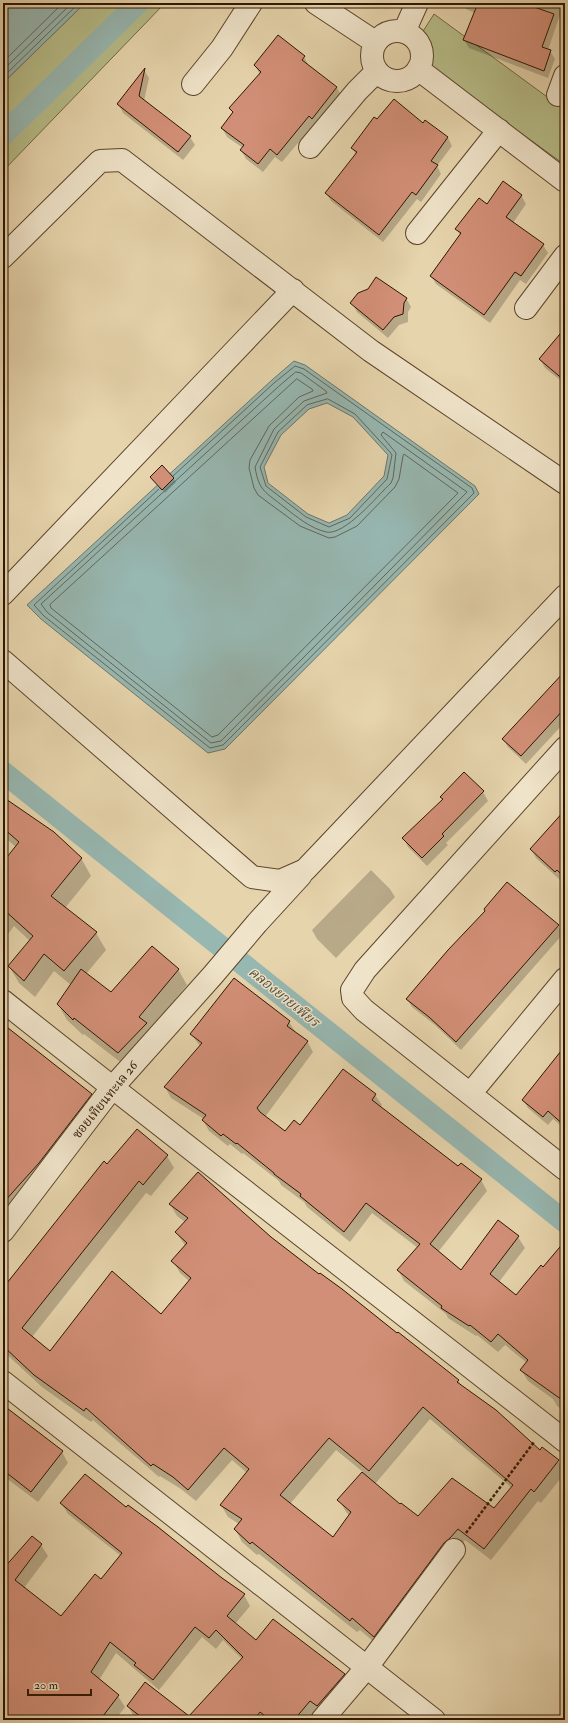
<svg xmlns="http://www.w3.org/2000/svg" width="568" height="1723" viewBox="0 0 568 1723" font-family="'IM FELL Double Pica','Noto Serif Thai',serif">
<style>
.green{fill:#b6bc88;stroke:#726844}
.water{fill:#97b7b1;stroke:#6d766a;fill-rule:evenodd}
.shadow{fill:#0003;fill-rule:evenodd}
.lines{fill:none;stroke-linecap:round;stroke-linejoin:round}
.shore{stroke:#626658;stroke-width:1}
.canal{stroke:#97b7b1;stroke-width:22}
.building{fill:#d28f77;stroke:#2e1500;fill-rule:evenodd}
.minor-casing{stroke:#5c452b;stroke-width:24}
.path{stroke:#2e1500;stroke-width:2.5;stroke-dasharray:3 2;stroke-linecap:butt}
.minor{stroke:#efe3c9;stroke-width:22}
.labels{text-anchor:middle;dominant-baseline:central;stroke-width:3;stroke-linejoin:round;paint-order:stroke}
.street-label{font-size:13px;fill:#2e1500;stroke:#efe3c9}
.water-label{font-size:14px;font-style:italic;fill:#534e3e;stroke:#efe3c9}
</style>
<rect width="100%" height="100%" fill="#e6d4ac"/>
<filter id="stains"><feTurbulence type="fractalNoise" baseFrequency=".005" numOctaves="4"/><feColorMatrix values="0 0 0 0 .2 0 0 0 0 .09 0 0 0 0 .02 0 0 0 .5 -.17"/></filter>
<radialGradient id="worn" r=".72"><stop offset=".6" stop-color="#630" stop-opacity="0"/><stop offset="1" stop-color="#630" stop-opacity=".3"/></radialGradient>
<path class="green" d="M85,3h80l-162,168v-88z
M434,14l131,96v55l-134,-97 -4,-23 -5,-12z"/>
<path class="water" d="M3,3h82l-82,80z
M294,361l11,4 170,121 4,8 -254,255 -17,4 -167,-134 -14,-14 245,-225zM327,403l26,14 35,38 -4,21 -37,39 -18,8 -21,-9 -40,-31 -4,-16 17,-32 28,-26z"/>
<path class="shadow" d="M462,3h102l-16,47 2,1 5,8 -7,19 -79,-30 -5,-8 11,-27 -9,-4z
M278,36l26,21 5,9 28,22 5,9 -24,30 -4,-3 -32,38 -7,-5 -12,15 -17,-13 -5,-9 2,-2 -16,-11 -5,-9 11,-15 -3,-5 30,-33 -5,-10z
M144,70l5,8 -5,23 46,36 5,8 -12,15 -60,-47 -5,-9z
M377,121l46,4 2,-4 23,17 4,8 -15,20 4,8 -20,28 -4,-3 -34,43 -52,-41 -5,-8 30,-38 -4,-7z
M521,195l5,9 -13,19 30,22 5,8 -22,31 -6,-4 -30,43 -54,-39 -5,-8 30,-40 -5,-7z
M406,298l5,9 -3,5v10l-9,3 -11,13 -31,-26 -5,-9z
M565,330v54l-20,-16 -5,-9z
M151,477l22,1 3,4 -11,11z
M565,672v50l-39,42 -18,-17 -5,-8z
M464,773l19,19 5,9 -42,42 2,2 -21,21 -19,-19 -4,-8 39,-39 -2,-3z
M3,798l78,60 10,18 -26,32 31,25 10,17 -20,24 25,19 67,-24 9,16 -37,45 -22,38 -44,-34 -1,1 -16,-15 -9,-16 13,-19 -17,-14 -19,26 -16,-14 -10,-17 21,-25 -16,-15 -11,15v-78l13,-16 -12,-10 -1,1z
M565,811v70l-3,-3 -2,2 -24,-22 -5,-9z
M371,870l19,19 5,8 -59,61 -19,-19 -5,-9z
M558,926l5,8 -102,116 -26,-25 -23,-18 -5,-8z
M289,1022l7,11 11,8 6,11 -48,65 20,15 90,-37 7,10 -2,2 78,61 23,12 6,11 -49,61 23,19 37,-49 20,15 7,11 -26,34 17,15 49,-53v168l-8,-6 -4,-7 -25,-18 -7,-11 6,-7 -22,-18 -7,7 -21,-17 -1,1 -28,-18 -2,-4 -42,-33 -6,-11 20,-22 -46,-35 -22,29 -43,-35 -3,-5 -23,-17 -2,-4 -36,-28 -1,1 -12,-10 -2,2 -19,-15 -6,-11 1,-1 -33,-21 -6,-11 35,-41 -9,-12z
M3,1025l88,70 8,14 -96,120z
M565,1047v82l-12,-10 -5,6 -20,-17 -5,-8z
M167,1156l7,12 -23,28 -5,-3 -114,144 18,15 111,-36 28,-35 -9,-8 -7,-12 13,-14 -10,-15 9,-10 -8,-6 -7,-12 100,34 188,142 4,7 78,64 18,10 7,12 -24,30 -3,-2 -47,59 -26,-20 -84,108 -21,-18 -3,2 -98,-78 -2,1 -15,-13 -7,-13 4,-5 -11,-7 -7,-12 26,-32 -15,-13 -36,41 -15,-12 -21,-13 -1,1 -66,-57 -2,2 -49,-35 -39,-36v-61l104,-125zM430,1419l82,69 -17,22 -77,8 -18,-12 -25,-22zM336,1450l27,22 -24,28 7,12 4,4 -17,23 -43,-35z
M3,1414l59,38 6,11 -30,39 -32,-24 -3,3z
M61,1503l65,6 118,86 6,11 -15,18 21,18 88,32 6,11 -33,26 -8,9h-171l-4,-3 -6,-11 61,11 53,-58 -19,-19 -7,9 -14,-12 -43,53 -43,-37 -17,27 19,16 7,11 -10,13h-112v-150l29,-33 9,8 7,11 -24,32 37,30 40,-38 20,-24 -53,-42z"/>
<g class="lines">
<path class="shore" d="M3,62l60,-59
M3,70l69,-67
M3,77l76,-74
M296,372l5,1 25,18 1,2 -23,8 -30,28 -19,38c4,25 11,25 29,40 13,10 26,21 42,25 19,4 52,-37 65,-49l2,-5 3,-25 -15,-18 2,-3 84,60 -246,249 -10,2 -164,-131 -6,-8 237,-217z
M297,379l15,10 1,2 -14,6 -30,29 -19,34 -1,8 5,20 4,7 42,31 29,12 6,-1 22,-11 38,-39 4,-8 4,-23 1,-2 54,39 -240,242 -6,2 -161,-129 -1,-3z
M328,399l27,15 35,38 2,3 -5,24 -37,39 -21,9 -23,-10 -40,-31 -6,-19 18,-35 29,-27z
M159,489l-125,116 10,11 166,132 13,-3 251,-252 -2,-5 -168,-119 -9,-3 -21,17 -101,93"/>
<path class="canal" d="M3,135l135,-132
M3,772l562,450"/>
</g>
<path class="building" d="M478,3h45l31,11 -12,33 9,3 -7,21 -81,-31z
M278,35l27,21 -3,4 35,27 -25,32 -3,-3 -32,39 -7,-6 -12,15 -18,-14 4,-5 -23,-17 12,-16 -4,-4 32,-36 -7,-7z
M145,68l-6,28 52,40 -13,16 -61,-48z
M394,99l29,24 2,-3 23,17 -17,24 7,4 -22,30 -4,-3 -33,43 -54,-42 32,-41 -6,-4 23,-31 3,2z
M503,181l19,14 -16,22 38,27 -23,32 -6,-4 -31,43 -54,-39 31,-43 -6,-4 24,-31 8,6z
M376,277l31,21 -3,5 -1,11 -9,3 -11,13 -33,-27 8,-10 10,-4z
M565,328v53l-26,-22z
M162,465l12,13 -12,12 -12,-13z
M565,671v37l-44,48 -19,-17z
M464,772l20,19 -42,43 2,2 -22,22 -20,-20 41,-39 -3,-2z
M3,797l51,35 28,26 -31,38 46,36 -33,39 -20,-17 -20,27 -16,-15 25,-30 -30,-27v-47l16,-20 -16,-14z
M565,810v68l-8,-8 -2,2 -25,-23z
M507,882l52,43 -103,117 -27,-25 -23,-18 42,-49 37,-39 -1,-2z
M152,946l27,23 -40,48 8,6 -29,30 -44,-35 -1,2 -16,-16 24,-35 30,23z
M234,978l56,43 -3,5 21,15 -51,67 3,4 25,19 9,-11 6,5 43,-56 33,25 -4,6 86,66 3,-3 21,16 -52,65 31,26 37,-50 21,16 -29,38 26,21 25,-30 2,2 22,-26v161l-45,-32 8,-10 -30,-26 -7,8 -21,-17 -1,1 -28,-18 1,-2 -45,-36 23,-26 -54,-41 -22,29 -44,-36 1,-2 -27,-20v-1l-37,-30 -1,1 -13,-10 -2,2 -19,-16 4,-5 -42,-28 38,-44 -12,-9z
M3,1024l89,70 -53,69 -36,40z
M565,1046v80l-17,-15 -5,6 -21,-17z
M137,1129l31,26 -25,30 -4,-4 -117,147 28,23 62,-80 49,43 30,-36 -20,-17 16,-18 -12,-11 13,-14 -19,-14 29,-32 73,65 48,37 1,-1 22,16 55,44 1,-1 61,48 -2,2 39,28 44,40 2,-3 17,13 -25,32 -3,-3 -47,60 -26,-20 -8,9 -6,5 -70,94 -22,-19 -2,3 -98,-79 -2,2 -16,-15 8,-10 -22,-14 29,-36 -25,-21 -36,42 -15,-13 -20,-13 -2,2 -65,-58 -2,3 -50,-36 -31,-29v-58l101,-127 3,3zM423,1407l90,78 -19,23 -42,-30 -34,38 -17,-13 -1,1 -38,-32 -25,28 14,12 -18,25 -53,-42 49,-57 40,33z
M3,1405l60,46 -32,41 -28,-22z
M85,1474l41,33 2,-2 30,22 64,51 23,16 -18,22 29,24 17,-21 72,55 -28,32 -7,-5 -16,19h-24l-10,-8 -6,8h-109l-18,-14 18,-24 44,34 54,-59 -27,-27 -7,8 -14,-11 -42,53 -19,-15 2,-2 -26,-21 -19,30 28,23 -19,25h-97v-151l29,-33 10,8 -27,36 46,36 34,-42 6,5 21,-26 -62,-50z"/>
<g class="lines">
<g class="minor-casing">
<path id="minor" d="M316,3l59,39
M372 56a25 25 0 1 1 50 0a25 25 0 1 1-50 0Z
M404,32l13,-29
M418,69l147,112
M193,84l29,-36 29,-45
M558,95l7,-19
M310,147l47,-56 20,-20
M417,233l82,-103
M3,257l97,-96 22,-1 249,191 194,132
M526,308l39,-52
M3,594l290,-304
M3,661l249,216 28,4 25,-11 260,-274
M565,748l-200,222 -13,20 1,8 11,12 201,159
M3,1001c186,148 375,293 562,440
M470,1094l95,-115
M3,1231l109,-143 101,-113 44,-52 44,-48
M3,1382l431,338
M322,1720l45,-53 87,-117"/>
</g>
<path class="path" d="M466,1533l68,-91"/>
<use href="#minor" class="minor"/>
</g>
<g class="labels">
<g class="street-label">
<text transform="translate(105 1100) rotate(-51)">ซอยเทียนทะเล 26</text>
</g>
<g class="water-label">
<text transform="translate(284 997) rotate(39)">คลองยายเพียร</text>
</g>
</g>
<rect width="568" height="1723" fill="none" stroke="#e6d4ac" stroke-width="16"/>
<rect x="4" y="4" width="560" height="1715" fill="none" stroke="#2e1500" stroke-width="2"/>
<rect x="8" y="8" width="552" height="1707" fill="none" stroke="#2e1500"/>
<path d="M28 1689v6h63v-6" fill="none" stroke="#2e1500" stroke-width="2"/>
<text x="34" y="1689" font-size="12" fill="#2e1500" stroke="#efe3c9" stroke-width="3" paint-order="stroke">20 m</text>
<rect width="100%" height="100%" filter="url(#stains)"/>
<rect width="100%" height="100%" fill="url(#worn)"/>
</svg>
